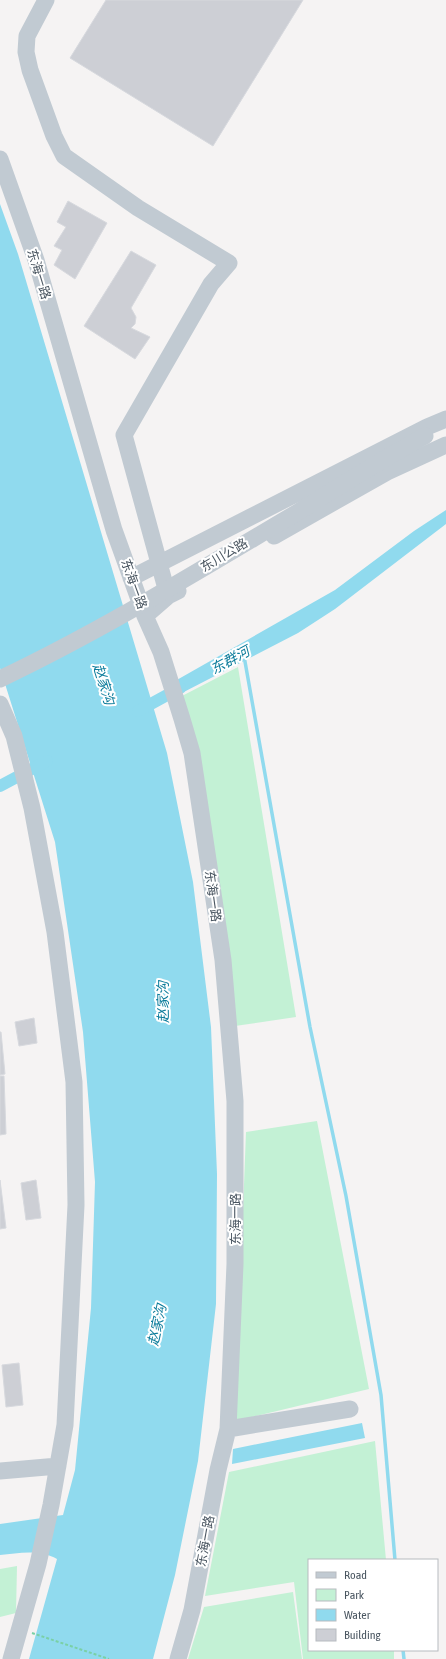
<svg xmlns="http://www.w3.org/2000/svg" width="446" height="1659" viewBox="0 0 446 1659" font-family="'Asap Condensed','Noto Sans SC',sans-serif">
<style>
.green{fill:#c3f1d5}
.water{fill:#90daee}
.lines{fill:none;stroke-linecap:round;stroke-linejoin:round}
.stream{stroke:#90daee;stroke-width:3.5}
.canal{stroke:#90daee;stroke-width:12}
.building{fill:#cdcfd5;stroke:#d7d9de}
.path{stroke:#7ad0a6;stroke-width:2;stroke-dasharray:3 2;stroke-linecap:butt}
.minor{stroke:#c1cad2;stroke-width:17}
.minor-bridge{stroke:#c1cad2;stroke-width:17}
.labels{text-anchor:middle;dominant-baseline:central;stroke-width:4;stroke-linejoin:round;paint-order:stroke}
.street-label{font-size:13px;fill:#4a5661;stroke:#fff}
.water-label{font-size:14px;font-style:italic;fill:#0c7c9b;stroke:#fff}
</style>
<rect width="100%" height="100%" fill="#f5f3f3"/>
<path class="green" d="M238,667l58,350 -61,9 -53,-330z
M317,1121l52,268 -134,32 11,-289z
M375,1441l11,119h-77v90h85v9h-91l-9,-77 -89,14 24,-124z
M17,1566l-1,47 -16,4v-48z
M293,1592l9,67h-114l16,-52z"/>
<path class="water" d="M0,204l18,50 149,499 26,129 18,145 6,147 -1,130 -18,157 -23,114 -22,84h-124l28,-100c-17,-10 -38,-6 -57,-4v-31l63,-9 12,-45 16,-162 4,-126 -12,-150 -28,-190 -55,-174z
M446,510v14l-111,85 -37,24 -120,62 -3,-14 160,-91 79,-59z
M362,1423l3,15 -133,26 1,-15z"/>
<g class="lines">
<path class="stream" d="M244,656l66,371 36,169 35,199 14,165
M403,1650l1,9"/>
<path class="canal" d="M138,711l42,-23
M0,786l47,-25"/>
</g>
<path class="building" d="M106,0h197l-90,146 -143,-88z
M68,201l39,22 -32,56 -21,-14 8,-15 -8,-4 12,-19 -9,-5z
M131,251l25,14 -25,43 5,9 -1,7 -4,4 19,9 -15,22 -51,-33z
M34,1018l3,25 -18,3 -4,-24z
M0,1032h1l4,42 -5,1z
M0,1076h4l2,58 -6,1z
M0,1180l6,48 -6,1z
M36,1180l5,38 -15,2 -5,-37z
M19,1363l4,42 -17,2 -4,-42z"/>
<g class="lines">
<path class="path" d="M32,1633l77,26"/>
<path class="minor" d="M46,0l-19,36 -1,16 4,18 24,66 10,20 74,52 91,55 -18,21 -87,151 44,161
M0,159l36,101 78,270 31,86 16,36 21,67 10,34 31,207 12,141v163l-7,165 -10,41 -26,140 -14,49
M274,536l113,-64 59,-27
M131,578l296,-151 19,-8
M145,616l23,-20 10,-5
M0,704l14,32 18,72 23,124 19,150 2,123 -11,220 -14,80 -13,59 -27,95
M228,1429l122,-20
M0,1471l58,-5"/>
<path class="minor-bridge" d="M0,679c103,-49 200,-109 298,-167 42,-26 84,-53 127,-76"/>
</g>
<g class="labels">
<g class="street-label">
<text transform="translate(39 274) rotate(73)">东海一路</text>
<text transform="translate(224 555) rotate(-31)">东川公路</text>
<text transform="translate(134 584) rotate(70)">东海一路</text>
<text transform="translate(213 896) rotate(82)">东海一路</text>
<text transform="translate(235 1219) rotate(-90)">东海一路</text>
<text transform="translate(205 1541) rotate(-80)">东海一路</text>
</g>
<g class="water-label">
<text transform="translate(230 660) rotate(-29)">东群河</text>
<text transform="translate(104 684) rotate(73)">赵家沟</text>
<text transform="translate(163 1002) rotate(-91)">赵家沟</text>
<text transform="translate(157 1325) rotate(-78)">赵家沟</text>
</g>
</g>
<rect x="308" y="1559" width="130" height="92" fill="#ffffff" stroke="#b7bbc0"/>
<rect x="316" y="1572" width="20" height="6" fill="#c1cad2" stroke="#b7bbc0"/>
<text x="344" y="1579" font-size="12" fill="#4a5661">Road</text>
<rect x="316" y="1589" width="20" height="12" fill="#c3f1d5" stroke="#b7bbc0"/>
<text x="344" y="1599" font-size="12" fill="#4a5661">Park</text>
<rect x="316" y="1609" width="20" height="12" fill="#90daee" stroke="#b7bbc0"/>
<text x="344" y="1619" font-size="12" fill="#4a5661">Water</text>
<rect x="316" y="1629" width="20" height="12" fill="#cdcfd5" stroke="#b7bbc0"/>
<text x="344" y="1639" font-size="12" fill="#4a5661">Building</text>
</svg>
